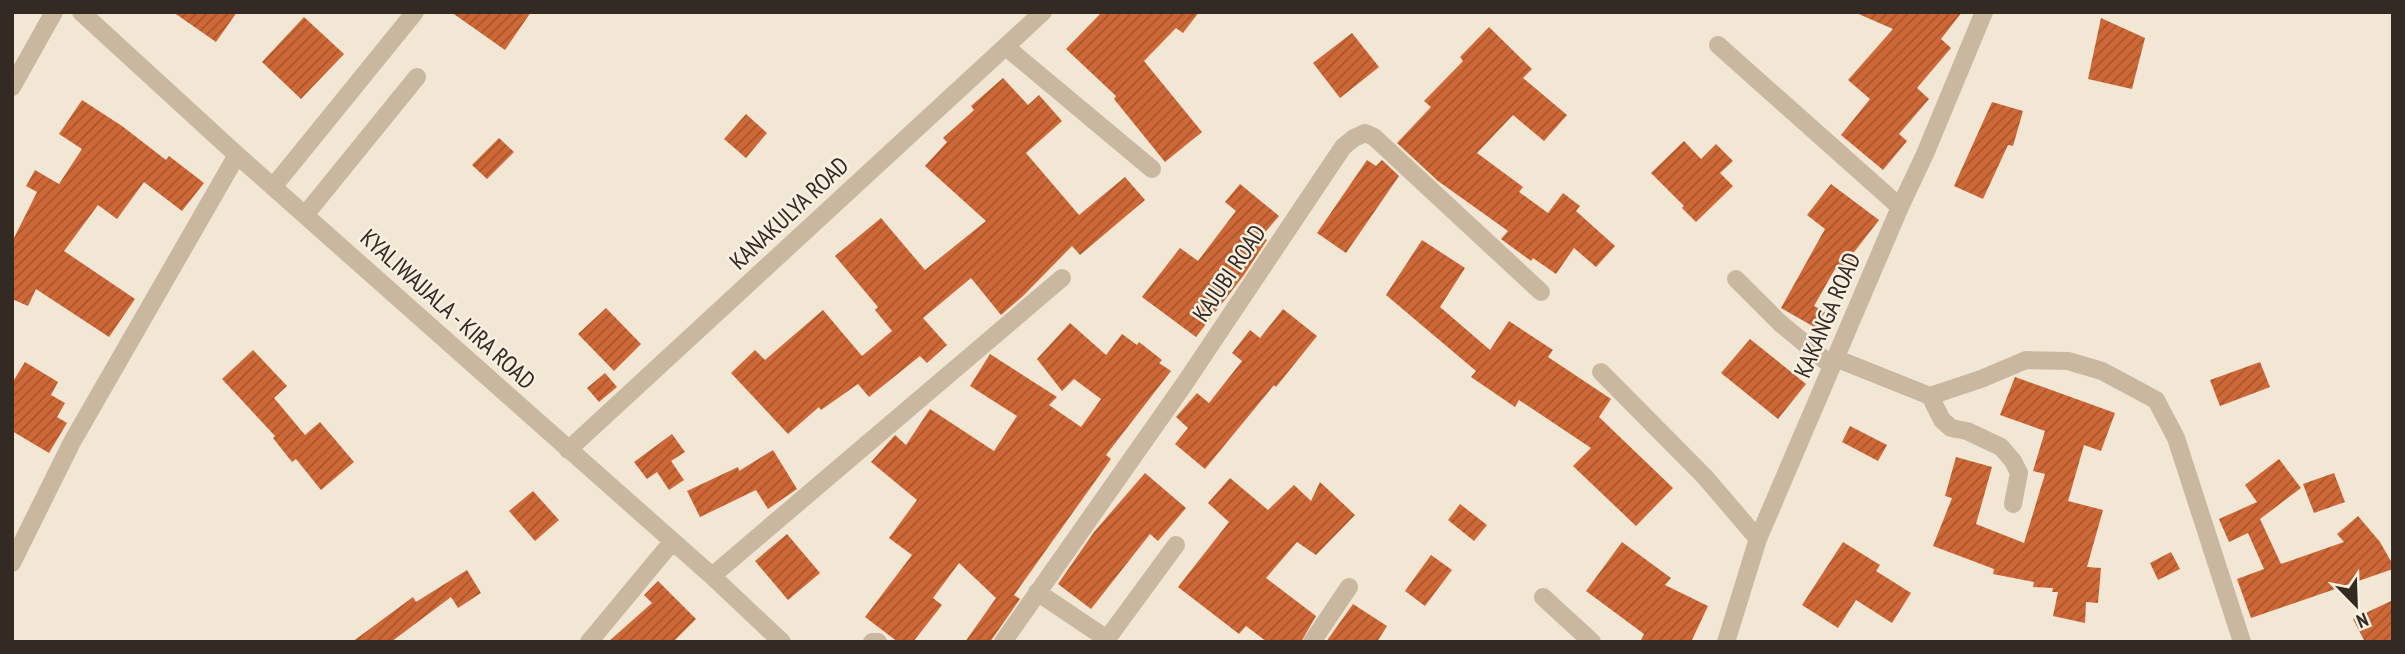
<svg xmlns="http://www.w3.org/2000/svg" width="2405" height="654" viewBox="0 0 2405 654" font-family="'PT Sans Narrow',sans-serif">
<style>
.building{fill:url(#building-hatch)}
.lines{fill:none;stroke-linecap:round;stroke-linejoin:round}
.minor{stroke:#cab7a0;stroke-width:18}
.labels{text-anchor:middle;dominant-baseline:central;stroke-width:5;stroke-linejoin:round;paint-order:stroke}
.street-label{font-size:24px;fill:#332a24;stroke:#faf0e1}
</style>
<defs>
<pattern id="building-hatch" width="6" height="6" patternUnits="userSpaceOnUse" patternTransform="scale(1.75)"><rect width="6" height="6" fill="#ce6837"/><path d="M-1 1l2-2M0 6l6-6M5 7l2-2" fill="none" stroke="#a8562e"/></pattern>
</defs>
<rect width="100%" height="100%" fill="#f2e6d4"/>
<path class="building" d="M173,12h64l-21,30z
M451,12h80l-26,38z
M1102,12h97l-16,21 -7,-5 -32,33 58,71 -37,30 -51,-63 2,-3 -50,-47z
M1854,12h108l-21,27 10,9 -34,40 12,11 -30,35 8,7 -24,29 -42,-35 29,-36 -22,-19 45,-51z
M304,17l40,37 -43,45 -39,-37z
M2101,18l44,20 -13,51 -44,-10z
M1489,27l43,42 -9,9 44,37 -23,26 -31,-26 -36,38 46,34 -4,5 29,21 15,-20 17,13 -4,5 39,35 -19,21 -22,-19 -18,26 -23,-16 -2,3 -30,-22 7,-8 -70,-50 -41,-38 34,-36 -7,-6 39,-40 -3,-4z
M1352,33l27,34 -39,31 -27,-35z
M1003,78l25,27 11,-10 23,26 -36,32 53,62 46,-38 20,23 -65,55 -8,-9 -49,50 -22,19 -30,-37 -48,40 24,27 -20,18 -7,-7 -51,41 -11,-13 -37,26 -2,-3 -31,27 -57,-61 24,-23 10,10 58,-50 39,46 30,-25 -17,-21 3,-3 -43,-51 46,-38 44,52 61,-49 -61,-55 22,-24 -4,-4 31,-28 -3,-4z
M82,100l40,26 44,34 3,-4 35,27 -22,28 -38,-29 -27,37 -19,-14 -34,46 71,48 -26,38 -73,-48 -8,17 -16,-7v-57l25,-50 -11,-6 9,-16 24,14 23,-35 -23,-15z
M1992,102l31,9 -10,35 -5,-1 -25,54 -29,-13z
M746,114l21,19 -21,25 -22,-19z
M499,138l15,14 -27,27 -15,-14z
M1684,141l17,18 15,-15 17,17 -13,12 13,13 -37,36 -14,-14 2,-2 -33,-33z
M1367,160l9,6 6,-6 17,16 -53,77 -29,-20z
M1240,184l39,32 -17,20 5,4 -23,35 -48,62 -54,-40 38,-49 18,13 38,-50 -11,-9z
M1831,184l48,36 -28,36 5,3 -9,17 -12,-7 -21,37 11,6 -9,16 -35,-20 44,-79 -18,-14z
M1422,240l43,28 -25,39 50,43 19,-29 44,29 -5,7 63,42 -12,18 74,71 -37,38 -63,-60 18,-18 -72,-48 -4,7 -44,-30 5,-6 -90,-76z
M606,308l35,36 -27,27 -36,-37z
M1283,309l34,27 -41,51 -2,-2 -69,84 -30,-25 13,-16 -12,-11 21,-24 12,10 33,-42 -10,-8 18,-23 10,8z
M1070,323l36,32 16,-21 15,11 2,-3 23,18 -3,3 12,8 -65,84 5,4 -97,136 6,4 -30,43h-25l31,-44 -37,-35 -26,35 9,7 -29,37h-15l-33,-25 47,-62 -23,-17 28,-38 -46,-38 24,-27 11,10 24,-36 64,42 23,-35 -47,-30 20,-32 67,43 -8,8 32,22 20,-28 -27,-20 -12,12 -25,-32z
M1750,339l56,45 -28,35 -57,-46z
M253,350l34,36 -13,12 31,37 15,-13 34,40 -33,28 -25,-31 -4,3 -19,-24 2,-2 -53,-57z
M25,362l33,20 -7,13 14,8 -8,14 10,6 -18,30 -37,-22v-48z
M2260,362l10,25 -50,19 -10,-26z
M605,373l12,14 -18,15 -12,-14z
M2015,377l100,36 -14,38 -17,-6 -16,56 35,9 -16,57 14,1 -3,35 -12,-1 -1,21 -32,-7 5,-24h-6l1,-4 -20,-1 1,-5 -41,-8 1,-5 -61,-23 19,-48 -7,-2 11,-39 36,10 -16,57 48,19 21,-69 -12,-3 12,-40 -45,-16z
M1850,426l37,19 -9,16 -36,-19z
M672,434l13,18 -14,9 13,19 -15,10 -12,-18 -10,7 -13,-17z
M773,450l24,39 -29,20 -12,-19 -56,27 -13,-26 51,-24 1,4z
M2279,459l22,29 -41,31 21,45 63,-22 -7,-8 21,-18 22,26 13,23v4l-142,49 -14,-39 27,-10 -16,-36 -19,9 -10,-23 38,-17 -12,-17z
M1145,473l41,35 -28,33 -8,-7 -59,75 -33,-25 36,-52z
M2334,473l11,29 -31,11 -11,-29z
M1230,478l38,32 26,-25 17,16 9,-19 35,33 -39,40 -19,-13 -31,36 50,38 -15,26h-34l-21,-16 -7,8 -61,-47 51,-65 -21,-19z
M533,491l26,29 -24,21 -26,-30z
M1460,504l27,21 -13,16 -26,-21z
M787,534l33,39 -32,27 -33,-39z
M1622,542l49,36 -6,7 43,21 -17,36h-51l4,-8 -58,-43z
M1843,542l37,23 -4,6 35,22 -19,30 -36,-23 -18,28 -36,-23z
M2171,552l9,17 -22,11 -8,-17z
M1431,555l21,15 -27,36 -20,-15z
M467,570l14,23 -23,15 -7,-11 -60,45h-39l61,-45 3,5z
M658,581l38,38 -23,23h-65l44,-39 -8,-8z
M2393,600v42h-28l-12,-23z
M1353,604l34,22 -10,16h-51z"/>
<g class="lines">
<path class="minor" d="M81,12l156,143 475,421 70,66
M1718,45l182,162
M1006,47l146,122
M12,87l42,-75
M273,187l142,-175
M305,215l112,-138
M1736,279l44,44 52,43
M1835,358l95,38 12,24 9,8 16,3 34,16 12,14 6,12 -6,31
M1601,372l104,105 53,62
M1930,396l51,-17 45,-19 42,1 34,10 54,29 20,38 66,204
M568,450l475,-438
M12,563l60,-121 165,-287
M712,576l350,-298
M1037,592l70,47 69,-94
M1543,597l49,45
M589,642l83,-100
M872,642h6
M1003,642l182,-259 158,-236 11,-9 11,-5 9,4 167,155
M1312,642l37,-55
M1726,642l32,-103 142,-332 25,-53 59,-142"/>
</g>
<g class="labels">
<g class="street-label">
<text transform="translate(789 213) rotate(-43)">KANAKULYA ROAD</text>
<text transform="translate(1229 273) rotate(-56)">KAJUBI ROAD</text>
<text transform="translate(448 309) rotate(42)">KYALIWAJJALA - KIRA ROAD</text>
<text transform="translate(1827 315) rotate(-67)">KAKANGA ROAD</text>
</g>
</g>
<rect width="2405" height="654" fill="none" stroke="#332a24" stroke-width="28"/>
<g transform="translate(2356 605) rotate(157)" stroke="#faf0e1" stroke-width="5" paint-order="stroke">
<path d="M0-5L12 26L0 18L-12 26Z" fill="#332a24"/>
<text y="-10" font-size="19" font-weight="bold" text-anchor="middle" fill="#332a24">N</text>
</g>
</svg>
